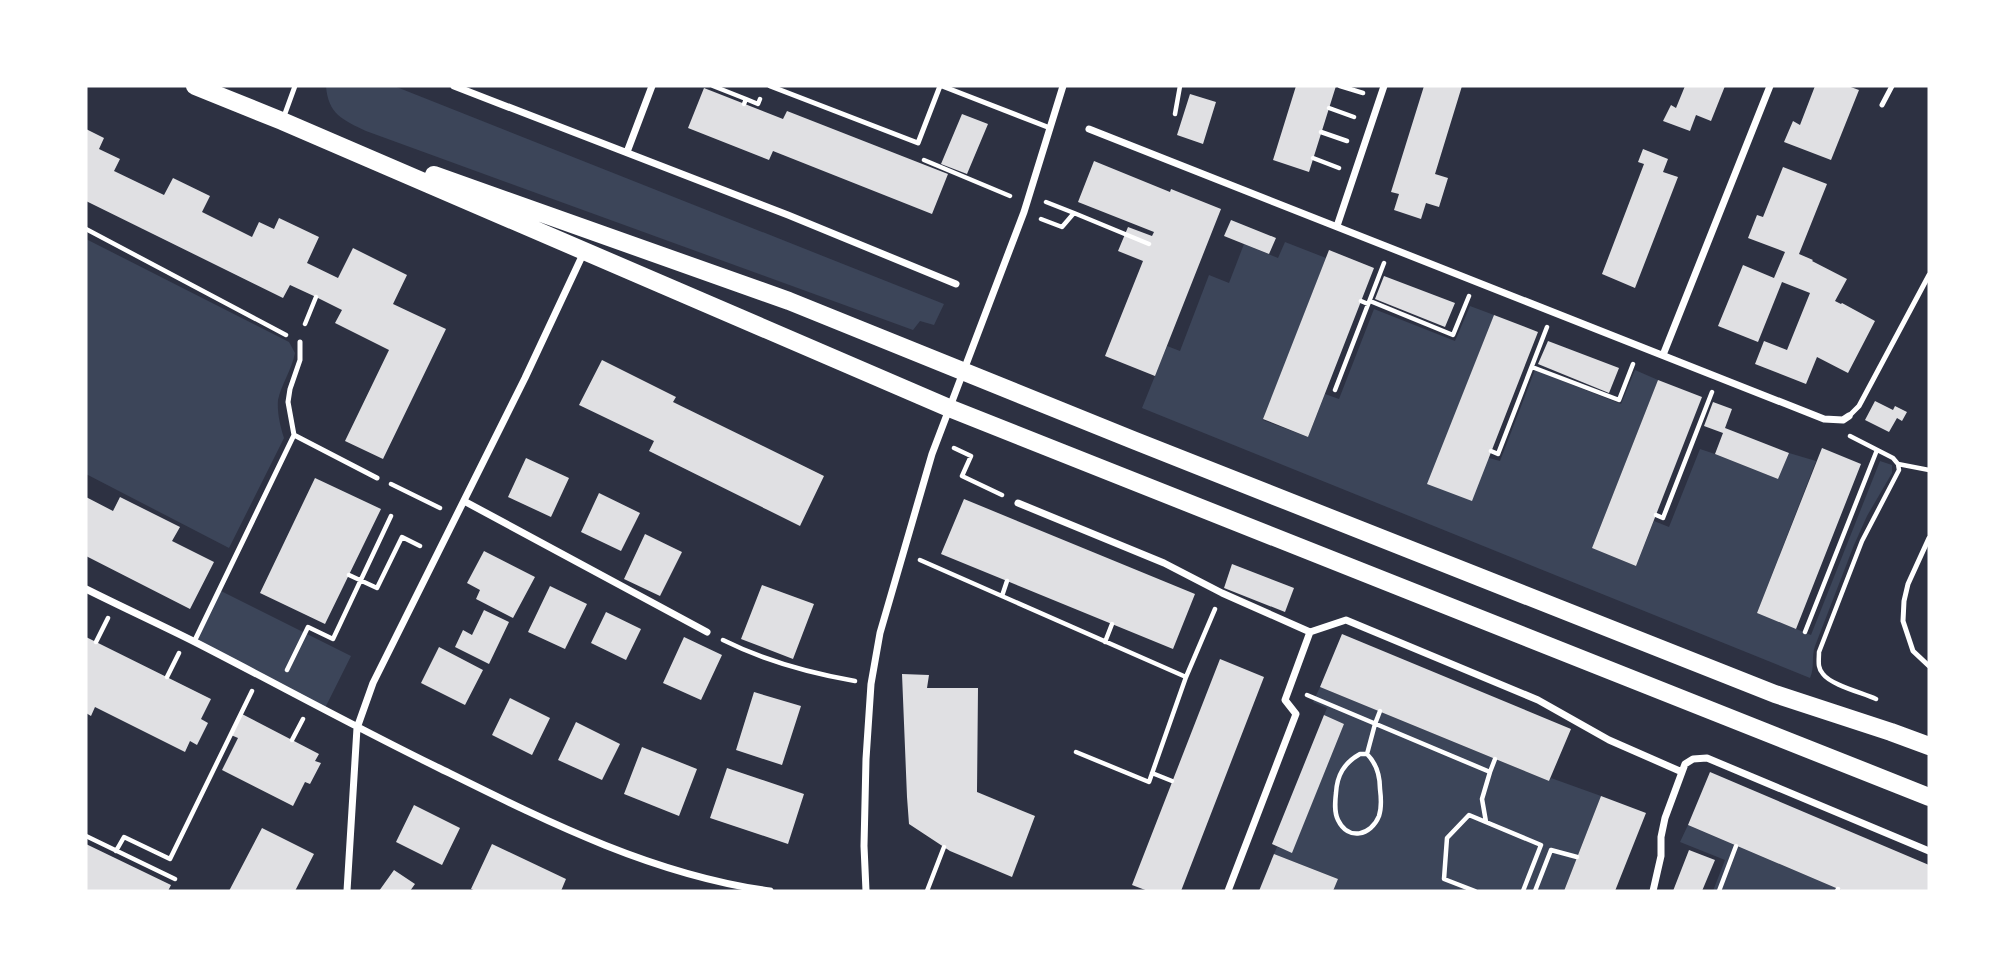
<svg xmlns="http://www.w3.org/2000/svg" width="2015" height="977" viewBox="0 0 2015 977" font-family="Mulish,sans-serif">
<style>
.green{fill:#3c4559}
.building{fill:#e0e0e3}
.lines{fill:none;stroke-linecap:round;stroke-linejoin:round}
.path{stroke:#fff;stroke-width:4.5}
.service{stroke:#fff;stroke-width:5}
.minor{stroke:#fff;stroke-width:7}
.primary{stroke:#fff;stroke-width:18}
</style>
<rect width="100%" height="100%" fill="#2d3142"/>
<path class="green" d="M326,86h68l550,218 -10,21 -14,-4 -7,9 -547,-199c-23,-11 -38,-17 -40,-45z
M86,239l203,103 6,11c-3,16 -14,32 -17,47 -1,12 2,26 6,38l-55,110 -143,-74z
M1285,242l41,16 -63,162 45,17 17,-43 14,5 35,-90 81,32 15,-35 24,9 -66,169 61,-26 11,3 35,-91 86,34 14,-34 23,10 -66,168 44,18 18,-45 15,6 31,-78 15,5 63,25 11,-26 27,8 -59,152 54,22 69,-174 12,4v8l-25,43 -13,29 -39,101c-4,12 0,21 -5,32l-668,-270 25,-62 13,5 29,-76 20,8 15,-39 34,14z
M219,590l132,66 -27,54 -130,-68z
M1320,687l229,94 2,-3 50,18 -37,95h-231l5,-12 -64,-25 3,-7 15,5 52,-128 -20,-9 3,-7 -14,-6z
M1688,825l155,66h-130l12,-31 -45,-18z"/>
<path class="building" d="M1296,86h40l-27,86 -36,-12z
M1424,86h38l-27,88 13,4 -9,29 -13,-4 -5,16 -27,-9 5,-16 -8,-2z
M1685,86h40l-14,35 -15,-6 -6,16 -27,-10 8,-16 5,3z
M1815,86h33l11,4 -28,70 -47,-18 9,-21 7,4z
M704,88l79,31 4,-8 161,63 -16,40 -159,-63 -4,9 -81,-32z
M1190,94l26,8 -13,42 -26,-9z
M962,114l26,10 -21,50 -26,-10z
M86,129l18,9 -5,11 21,10 -6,12 50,24 9,-17 37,18 -8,16 50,25 7,-15 15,7 5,-11 40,19 -12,26 31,15 15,-30 54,27 -14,29 53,25 -63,130 -38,-18 44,-91 -54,-27 7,-13 -26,-13 -26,-12 -7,13 -197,-97z
M1643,149l25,10 -5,13 15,5 -43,111 -33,-14 42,-110 -6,-2z
M1094,161l76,31 1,-3 50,20 -66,167 -50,-20 38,-95 -25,-10 10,-24 24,9 2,-4 -76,-30z
M1783,167l44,17 -28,70 14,6 -1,1 35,18 -12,22 6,3 1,-1 33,18 -27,52 -31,-16 -11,27 -51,-20 9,-23 23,9 23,-57 -28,-11 -24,60 -40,-16 25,-61 31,13 11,-26 -37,-14 9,-23 6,2z
M1231,220l45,18 -7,16 -45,-18z
M1329,250l45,18 -66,169 -45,-18z
M1384,276l71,27 -10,24 -70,-28z
M1494,315l44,17 -66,169 -45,-17z
M1548,341l71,27 -10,25 -71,-29z
M602,360l74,37 -3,5 151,74 -24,50 -151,-75 5,-10 -75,-36z
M1658,380l44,17 -66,169 -44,-18z
M1875,401l18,9 2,-4 12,6 -5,9 -5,-3 -8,14 -24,-12z
M1713,402l19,7 -7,19 64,25 -11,26 -63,-25 8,-21 -19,-7z
M1822,448l39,16 -65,165 -39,-16z
M526,458l43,20 -18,39 -43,-20z
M315,478l66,31 -56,115 -65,-31z
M599,493l41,20 -19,38 -40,-19z
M86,497l27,14 7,-14 60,30 -8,14 42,21 -24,47 -104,-53z
M964,499l231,95 -22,55 -232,-95z
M645,534l37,18 -22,44 -36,-17z
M484,551l51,26 -22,41 -37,-19 4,-9 -13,-7z
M1232,564l62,24 -9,24 -61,-24z
M762,585l52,19 -21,55 -52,-20z
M550,586l37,18 -22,45 -37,-17z
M484,610l25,12 -20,42 -34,-17 8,-17 9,5z
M606,612l35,17 -15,31 -35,-17z
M1342,634l229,95 -22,52 -229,-94z
M86,637l125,62 -10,20 7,4 -11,22 -7,-4 -5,11 -90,-45 -4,9 -5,-3z
M684,637l38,18 -21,45 -38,-17z
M439,647l44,23 -18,35 -44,-22z
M1220,659l44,18 -83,214h-33l-16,-6z
M902,674l27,1 -2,13h51l-1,104 58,24 -23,61 -62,-26 -41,-27 -2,-27z
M754,692l47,14 -19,59 -46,-15z
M510,698l40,20 -18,37 -40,-20z
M242,714l77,40 -4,7 6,2 -11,21 -5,-2 -12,24 -71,-36 16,-32 -7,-3z
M1324,715l20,9 -52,129 -20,-9z
M576,722l44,22 -18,36 -44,-20z
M642,747l55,22 -18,47 -55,-22z
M727,768l77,26 -16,50 -78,-26z
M1710,772l219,93v26h-86l-155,-66z
M1601,796l45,17 -31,78h-51z
M414,805l46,23 -18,37 -46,-23z
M262,828l52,26 -19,37h-66z
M86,844l85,41 -3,6h-82z
M492,844l74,35 -5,12h-85l-5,-2z
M1689,850l26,10 -13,31h-29z
M1274,854l64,25 -5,12h-74z
M394,870l21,14 -5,7h-31z"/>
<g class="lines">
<path class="path" d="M713,86l33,13 -2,5
M1340,86l23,7
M746,99l12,5 2,-5
M1329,108l25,9
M1175,114l5,-28
M1321,132l26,9
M1313,158l26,10
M924,160l86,36
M1046,202l28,11
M1041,219l21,8 12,-14 75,31
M86,229l200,106
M1361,301l7,3
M1370,301l83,34 16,-39
M305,324l11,-27
M1532,367l87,33 14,-36
M1335,390l49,-127
M1850,436l43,22 5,6 1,6 -37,71 -43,111c0,8 -2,16 4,22 8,11 40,19 53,25
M954,448l17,8 -9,20 40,19
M1491,451l7,3 49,-127
M1898,464l31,6
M391,484l49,24
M1656,515l7,3 49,-126
M920,560l266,117 29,-68
M349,575l28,13 25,-51 18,9
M1002,596l5,-15
M1805,632l72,-182
M723,640c42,21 86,33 132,41
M96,642l12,-24
M1105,642l7,-18
M287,670l21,-43 25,12 58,-123
M167,677l12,-24
M1307,695l183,77 5,-13
M292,740l11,-21
M1076,752l73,30 37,-105
M1360,754h7c10,10 13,21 13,35 1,8 2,18 -1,27 -8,20 -31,25 -41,4 -4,-8 -3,-18 -2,-27 1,-18 8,-30 24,-39z
M1367,754l8,-30 5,-13
M1152,773l20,8
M1486,822l-4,-23 8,-27
M86,836l89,43
M116,851l8,-14 46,22 82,-168
M927,891l17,-44
M1475,891l-31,-12 3,-41 22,-23 72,30 -18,46
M1535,891l16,-41 26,7
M1719,891l17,-45
M1837,891l1,-2"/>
<path class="service" d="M770,86l148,57 22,-57
M942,86l108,42
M1882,105l10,-19
M283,119l12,-33
M1849,416l10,-10 70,-131
M294,435l83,43
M1929,538l-21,46 -4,17 -1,20 10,30 16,15
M194,642l100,-207 -6,-33 2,-13 10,-29v-18"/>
<path class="minor" d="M454,86l334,129 168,69
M1089,129l735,290 19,1 6,-4
M627,152l25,-66
M1337,226l47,-140
M1663,355l107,-269
M464,501l243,131
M1018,503l146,60 58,30 88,39 36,-12 192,80 71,40 73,32
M86,589c36,18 73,35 109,53 82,42 162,86 244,126 105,52 213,107 331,123
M347,891l10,-163 16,-45 152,-305 59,-126
M866,891l-2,-45 2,-87 5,-75 9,-51 52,-179 92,-242 39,-126
M1228,891l68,-177 -11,-14 25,-68
M1653,891l8,-35v-19l4,-19 20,-54 8,-5 14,-1 222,93"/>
<path class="primary" d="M195,86l87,35 667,287 980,389
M434,175l355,126 344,139 642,254 116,38 38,14"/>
</g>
<rect width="2015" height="977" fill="none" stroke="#ffffff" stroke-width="175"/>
</svg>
